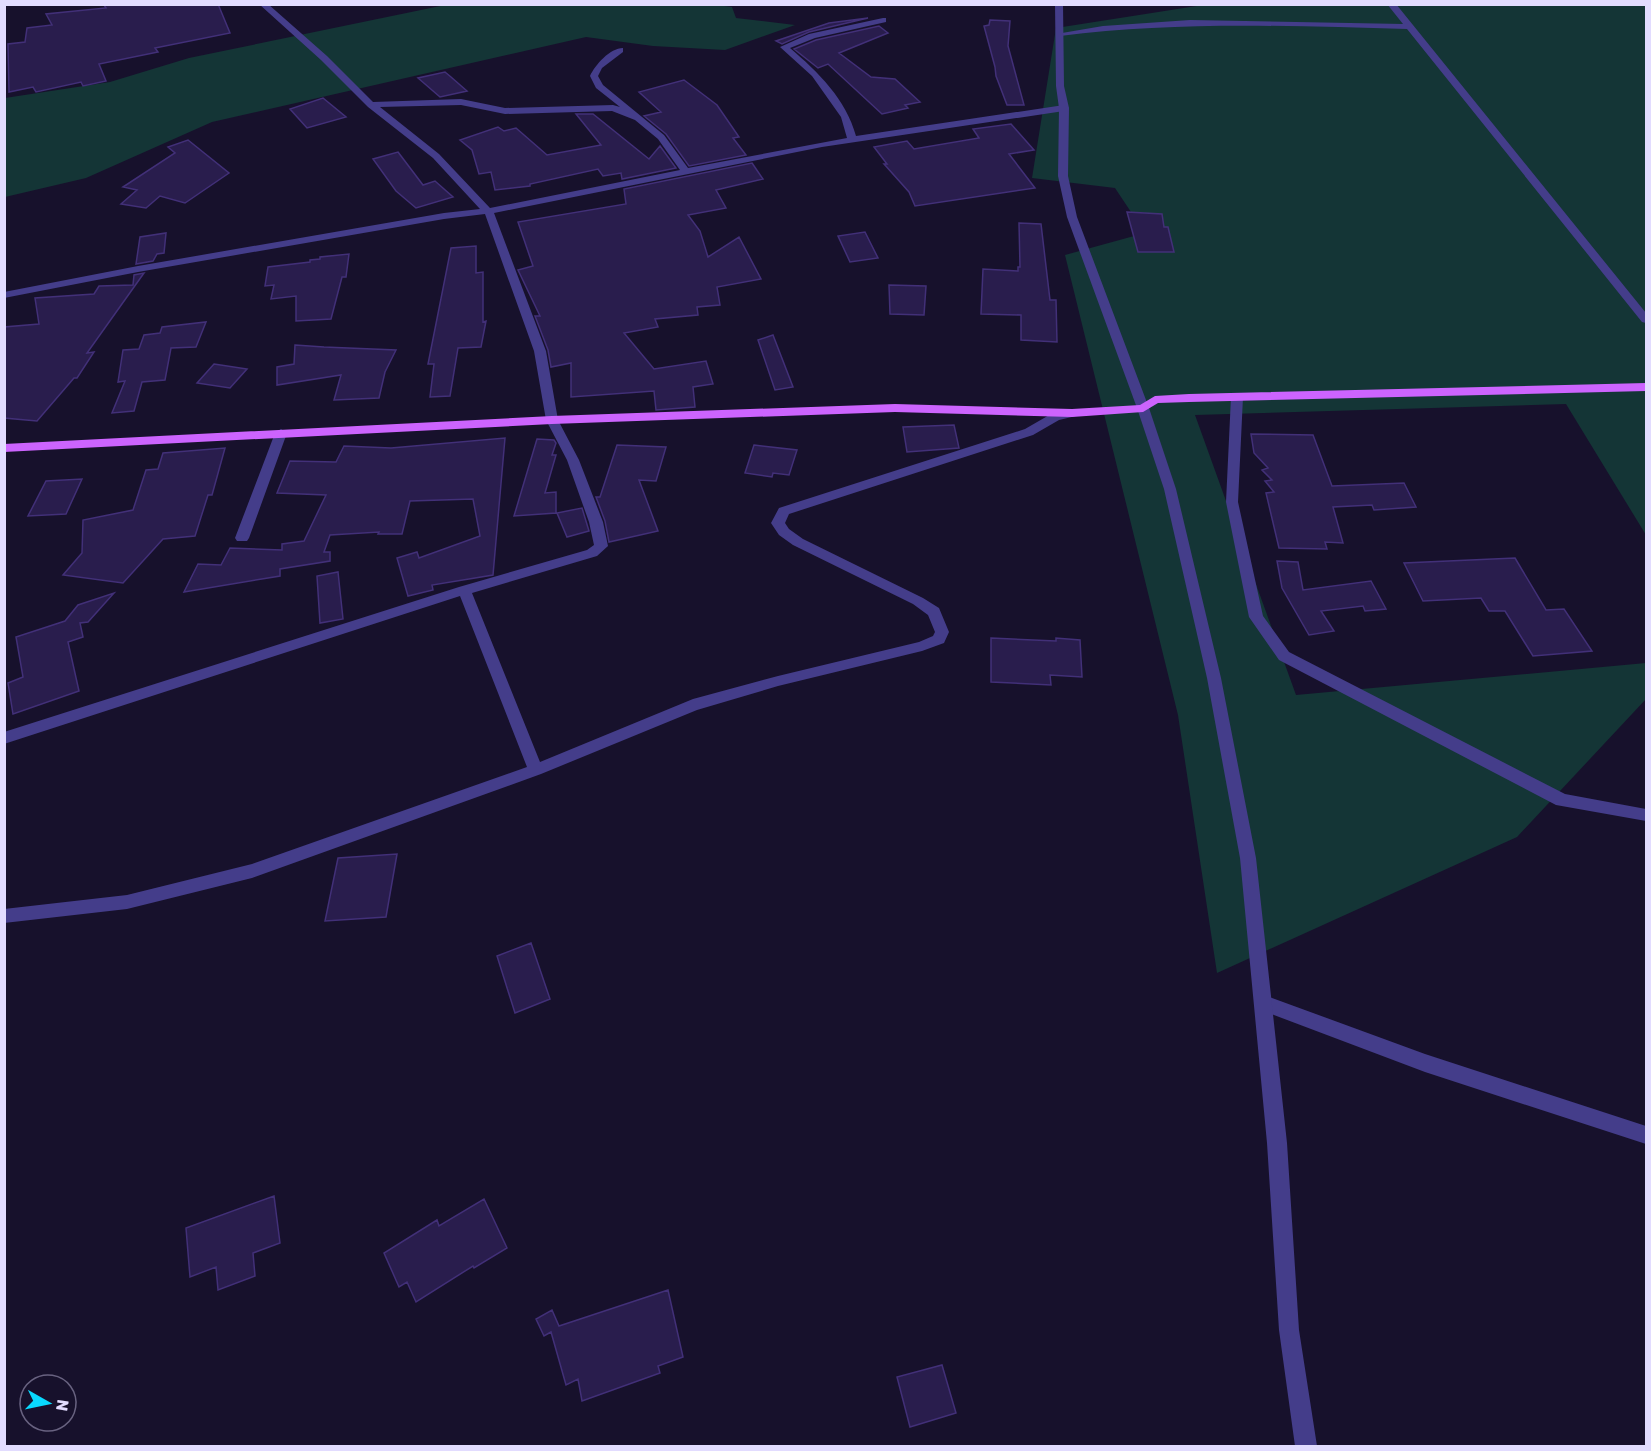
<svg xmlns="http://www.w3.org/2000/svg" width="1651" height="1451" viewBox="0 0 1651 1451" font-family="Rubik,sans-serif">
<style>
.green{fill:#143536}
.building{fill:#291d4d;stroke:#423078;stroke-width:1.5}
.lines{fill:none;stroke-linecap:round;stroke-linejoin:round}
.minor{fill:#443d8a;fill-rule:evenodd}
.tertiary{fill:#443d8a;fill-rule:evenodd}
.primary{fill:#cc64fe;fill-rule:evenodd}
</style>
<rect width="100%" height="100%" fill="#17112c"/>
<path class="green" d="M450,4h260l22,3 4,11 59,7 -70,25 -72,-4 -67,-9 -374,85 -126,56 -81,19v-99l105,-16 79,-24z
M1203,5h443v530l-80,-131 -371,11 101,280 350,-32v36l-129,138 -300,136 -39,-258 -113,-460 80,-22 -30,-45 -83,-10 24,-150z"/>
<path class="building" d="M218,4l12,29 -75,15 3,4 -59,12 7,17 -23,5 -2,-4 -45,10 -3,-5 -24,5 -1,-48 17,-2 2,-14 25,-3 -6,-11 60,-6 -2,-3z
M868,18l-59,14 -27,12 -6,-3 53,-18z
M990,20l20,1 -2,25 16,59h-17l-11,-29 -1,-9 -11,-41 5,-1z
M879,26l9,7 -49,20 32,24 24,2 25,23 -15,3 3,3 -26,6 -54,-50 -10,4 -24,-19 22,-9z
M445,72l6,5 16,14 -27,6 -22,-19z
M684,80l33,25 22,32 -6,1 13,17 -57,11 -23,-32 -22,-18 17,-4 -22,-20z
M323,98l23,19 -39,11 -17,-19z
M576,114h17l56,45 11,-13 16,22 -54,11 -1,-6 -18,3 -5,-7 -68,15v2l-35,4 -4,-18 -12,2 -7,-24 -12,-10 38,-13 6,4 12,-3 31,27 54,-10z
M1011,124l23,26 -25,4 26,34 -120,18 -6,-14 -25,-28h3l-13,-17 33,-6 7,8 65,-11 -6,-9z
M188,140l41,33 -44,30 -25,-7 -14,12 -25,-4 16,-14 -14,-3 52,-34 -7,-6z
M398,152l25,33 12,-4 18,16 -37,11 -20,-17 -23,-32z
M752,163l11,16 -47,11 10,18 -38,7 12,16 8,26 31,-20 22,42 -44,8 3,18 -23,2 1,8 -43,4 3,8 -34,6 30,36 52,-8 7,23 -20,3 2,20 -39,3 -2,-19 -83,6v-34l-20,4 -3,-17 -13,-34h5l-22,-46 15,-4 -15,-44 108,-18 -2,-15z
M1127,212l35,2 2,13h4l6,25h-36z
M1019,223l22,1 9,76h6l1,42 -36,-2v-25l-40,-1 2,-45 35,2v-4h2z
M865,232l13,26 -28,4 -12,-26z
M166,233l-2,20 -7,1 -4,7 -17,3 4,-27z
M476,246v27l7,-1v50l3,-1 -5,26 -23,1 -8,48 -20,1 4,-33h-6l23,-116z
M349,254l-3,23h-4l-11,42 -35,2v-25l-25,3 3,-14 -9,1 3,-19 42,-5v-2l10,-1v-2z
M144,273l-57,80 7,-1 -17,26h-3l-37,43 -33,-3v-91l35,-3 -4,-26 59,-4 5,-8 34,-1 1,-10z
M889,285l37,1 -2,29 -34,-1z
M206,322l-10,25 -25,1 -6,32 -23,2 -8,29 -22,2 13,-32 -7,1 5,-32 16,-1 5,-14 16,-2 2,-6z
M773,335l20,52 -18,3 -17,-50z
M295,345l29,2 72,3 -11,22 -6,26 -45,2 7,-25 -64,10v-18l17,-3z
M214,364l33,5 -17,19 -33,-5z
M954,425l5,23 -52,4 -4,-25z
M1251,434l62,1 19,51 72,-3 12,24 -42,3 -2,-5 -39,2 10,36 -18,-1 2,7 -48,-1 -13,-55 8,-1 -9,-11 7,-1 -10,-10 6,-2 -14,-15z
M505,438l-12,137 -61,10 1,5 -25,6 -11,-38 20,-6 2,6 61,-22 -7,-37 -63,2 -8,33h-24l1,-2 -49,3 -6,17h6v9l-50,8v7l-96,16 14,-28 23,1 9,-17 52,2v-6l22,-3 22,-46 -49,-2 13,-32 46,1 8,-16 47,2z
M537,439l17,1 2,3 -4,12h4l-11,38 11,-1v21l-42,3z
M617,445l49,2 -10,34 -17,-1 19,51 -49,11 -4,-21 -9,-24h4z
M754,445l43,5 -8,25 -16,-2 -1,4 -27,-4z
M225,448l-13,47h-4l-13,41 -32,3 -40,44 -60,-8 19,-22 1,-33 50,-10 13,-40 12,-1 5,-16z
M82,479l-16,35 -38,2 18,-35z
M582,508l7,23 -22,6 -10,-24z
M1515,558l31,52 18,-1 28,42 -59,5 -28,-45h-16l-8,-13 -58,3 -19,-38z
M1277,561l21,1 5,28 68,-9 15,28 -21,2 -2,-5 -42,5 13,20 -25,4 -27,-47z
M338,572l5,47 -23,4 -3,-47z
M114,593l-26,29 -8,1 3,14 -15,5 11,49 -66,23 -5,-31 15,-6 -7,-40 49,-16 13,-16z
M991,638l65,3v-3l24,2 2,37 -32,-2 1,10 -60,-3z
M397,854l-11,63 -61,4 13,-63z
M531,943l19,56 -35,14 -18,-57z
M274,1196l6,47 -27,10 2,23 -37,14 -2,-23 -26,10 -4,-49z
M484,1199l23,49 -33,20 -1,-2 -57,36 -9,-20 -8,5 -15,-34 53,-33 2,6z
M668,1290l15,67 -25,9 2,7 -78,28 -4,-22 -12,6 -15,-53 -7,4 -8,-17 16,-9 7,16z
M942,1365l14,48 -46,14 -13,-50z"/>
<g class="lines">
<path class="minor" d="M259,4h9l59,52 46,46 88,-3 44,9 108,-3 7,2 -24,-19 -6,-12c5,-11 20,-28 33,-28v4l-21,16 -4,8 5,9 61,50 24,33 159,-30 -6,-21 -29,-41 -32,-29 29,-13 74,-16h3v4l-71,16 -25,10c28,24 56,51 66,88l208,-31 5,3 -5,3 -242,36 -328,66 52,138 12,69 21,40 24,62 5,24 -11,10 -125,37 68,169 153,-63 85,-23 141,-34 14,-6 2,-4 -7,-17 -15,-11 -120,-59 -14,-10 -8,-12 8,-15 246,-79 26,-15 21,-5 6,4 -2,3 -17,4 -26,15 -244,79 -4,9 4,6 14,10 120,59 16,10 10,24 -5,11 -22,8 -144,35 -81,24 -156,64 -289,104 -125,31 -123,14v-14l123,-14 125,-31 275,-97 -67,-171 -456,148v-12l455,-145 128,-37 7,-5 -5,-23 -22,-62 -21,-40 -12,-69 -49,-137 -41,5 -306,53 -134,26v-6l134,-26 306,-53 36,-4 -47,-51 -65,-51 -47,-47zM461,105l44,9 107,-3 23,9 23,19 22,31 -190,38 -51,-54 -59,-47z
M1387,4h9l250,309v10l-4,-1 -235,-293c-116,-3 -231,-8 -347,7l-4,-2 47,-8 87,-6 213,4z
M1237,393l6,4 -5,105 25,114 26,36 276,142 81,15v12l-90,-16 -277,-145 -30,-43 -23,-115 5,-105z
M281,429l6,4 -38,105 -2,3h-10l-2,-3 40,-105z
M1264,995l161,59 221,72v18l-221,-72 -167,-63 -3,-6 3,-6z"/>
<path class="tertiary" d="M1055,4h8l1,82 5,22 -1,68 9,41 72,191 27,81 45,189 35,180 31,285 12,187 18,116h-22l-16,-116 -12,-187 -27,-285 -33,-180 -43,-189 -27,-81 -70,-191 -9,-41 1,-68 -3,-22z"/>
<path class="primary" d="M1646,383v8l-457,11 -31,1 -15,9 -71,5 -177,-5 -343,12 -548,28v-8l548,-28 343,-12 177,5 68,-4 15,-9 34,-2z"/>
</g>
<rect width="1651" height="1451" fill="none" stroke="#e2dcff" stroke-width="12"/>
<g transform="translate(48 1403) rotate(99)"><circle r="28" fill="#17112c" stroke="#686280" stroke-width="1.5"/>
<path d="M0-4.5L10 22L0 15L-10 22Z" fill="#09d9fe"/>
<text y="-9" font-size="16" font-weight="bold" text-anchor="middle" fill="#e2dcff">N</text>
</g>
</svg>
